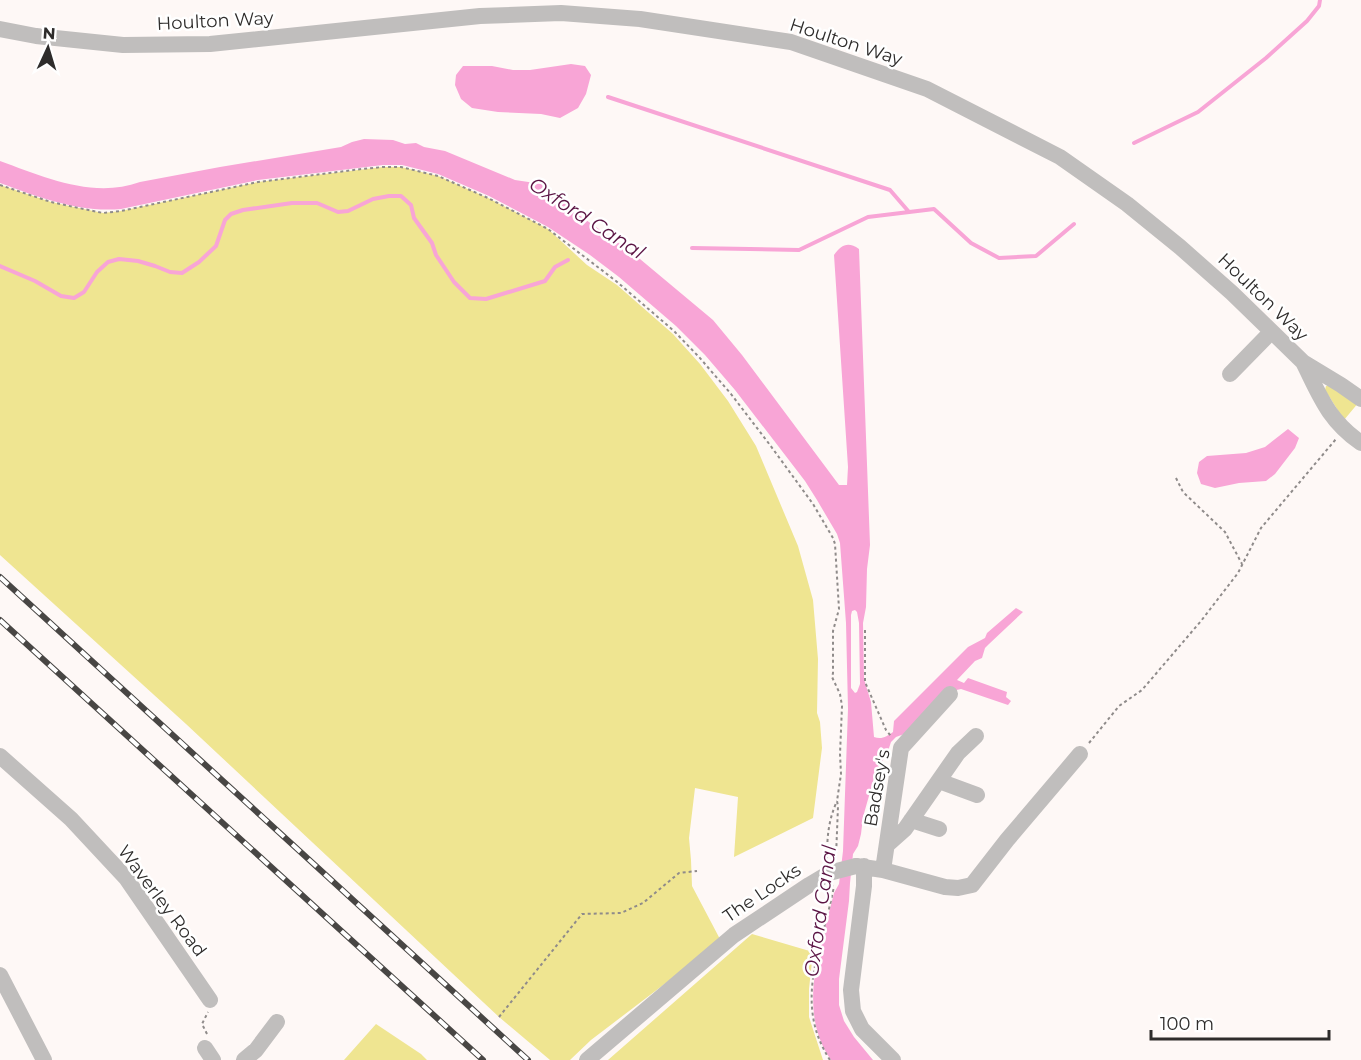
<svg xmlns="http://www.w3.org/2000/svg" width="1361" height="1060" viewBox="0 0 1361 1060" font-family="Montserrat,sans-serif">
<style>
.green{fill:#efe591}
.water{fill:#f8a5d6;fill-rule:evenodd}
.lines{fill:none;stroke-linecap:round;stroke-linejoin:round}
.stream{stroke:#f8a5d6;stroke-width:4}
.path{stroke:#8f8b8a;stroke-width:2;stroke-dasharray:3 3;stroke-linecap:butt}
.minor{stroke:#c0bebd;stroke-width:16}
.rail-casing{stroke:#484644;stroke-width:6}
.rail{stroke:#fff;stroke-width:4;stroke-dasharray:11;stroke-linecap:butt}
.minor-bridge{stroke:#c0bebd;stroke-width:16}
.labels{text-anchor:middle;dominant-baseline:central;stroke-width:5;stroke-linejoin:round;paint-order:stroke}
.street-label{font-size:18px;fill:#2e2c2b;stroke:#fff}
.water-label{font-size:20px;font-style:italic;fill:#5b1444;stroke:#fff}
</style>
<rect width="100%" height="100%" fill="#fef8f6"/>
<path class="green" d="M383,167h18l37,9 50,22 60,31 39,36 30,20 56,49 27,30 28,37 28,45 42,100 15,54 5,59 -1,54 3,9 2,26 -9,70 -79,39 4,-60 -43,-9 -6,50 2,22 1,26 29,55 -130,99 -21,20h-20l-51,-43 -313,-293 -186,-169v-370l51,17 23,5 29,6 18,-2 137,-29z
M1326,386h3l30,16 -15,18 -19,-30z
M752,934l61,18 -4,37v28l14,43h-215z
M376,1024l45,30 6,6h-83z"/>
<path class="water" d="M571,64l14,2 6,9 -5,19 -8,14 -18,10 -19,-4 -43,-2 -26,-4 -11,-9 -6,-14 1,-10 7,-9h29l21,4h17z
M364,139l29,1 12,4 11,-1 8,4 21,4 70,29 27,4 9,6 21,20 62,44 79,66 29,35 97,130h8l1,-18 -14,-212c7,-10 14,-14 25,-6l11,296 -3,24 -1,38 -3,16 1,56 7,23 3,35c8,3 13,-1 19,-5l1,-11 74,-74 17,-9 2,-5 29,-25 7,4 -34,32 -4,4 -3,10 -7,3 -18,19 7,3 4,-5 39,14 -1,5 5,4 -3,4 -47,-16 -9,2 -45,42 -11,4 -5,5 -4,12 -11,17 -13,46 -2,17 -3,12 -5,8 -3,29 -1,18 -10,78v26l5,16 10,16 19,23h-42c-35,-50 -10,-113 3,-167l5,-9 4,-33 5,-142 -2,-86 -6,-80 -3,-9 -20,-34 -12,-19 -70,-91 -30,-35 -29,-29 -57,-49 -29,-22 -42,-28 -59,-31 -51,-22 -36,-9h-19l-125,15 -137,29c-41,4 -83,-12 -121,-26v-22c44,16 93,38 140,21l80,-15 121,-20 11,-5zM855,610l2,2 2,11 1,61 -3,8 -2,1 -4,-5v-73l1,-4z
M1288,429l11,9 -4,10 -20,26 -9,7 -27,2 -24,5 -14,-4 -4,-11 2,-11 8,-6 39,-3 19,-6z"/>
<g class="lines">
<path class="stream" d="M608,97l282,93 19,22
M1134,143l64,-31 68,-54 41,-37 12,-15 1,-6
M692,248l107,2 69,-33 66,-8 37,34 28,15 37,-2 38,-32
M0,266l35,15 26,15 13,2 10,-6 13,-20 11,-10 11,-3 19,2 17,5 15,6 12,1 17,-11 17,-16 9,-26 6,-6 12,-4 49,-7h25l21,9 10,-1 25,-12 16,-3h12l10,9 3,13 18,25 4,12 18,27 16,16 16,1 59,-18 10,-14 13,-7"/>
<path class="path" d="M0,185l51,17 23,5 29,6 18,-2 137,-29 104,-13 21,-2h18l37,9 50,22 60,31 68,52 58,50 25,26 32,37 39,51 43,59 20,34 2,6 4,65 -6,22v42l-1,4 8,17 2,12 -2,48 1,20 -4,27 1,5 -2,51
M1176,478l7,14 42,40 17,32
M865,630v52l21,48 5,6
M1089,743l30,-37 23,-16 59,-69 37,-48 23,-45 75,-89
M827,860c0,-22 1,-39 10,-59
M499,1017l83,-103 39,-1 22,-10 36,-30 18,-2
M207,1034l-5,-10 6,-12
M830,1060c-38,-58 -7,-114 4,-174"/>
<path class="minor" d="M0,29l36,7 87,9 87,-1 270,-28 81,-3 79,6 151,23 136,47 133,68 67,47 53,43 52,46 71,69 38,23 20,14
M1303,362c17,34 25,58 58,81
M1230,374l41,-42
M0,756l71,63 55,59 84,122
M939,781l38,14
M911,820l28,9
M887,845l18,-16 53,-76 18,-17
M856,866l27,4 62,17 13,1 14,-3 35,-45 73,-86
M864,866v20l-13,104 2,21 9,18 31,31
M883,870l18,-122 49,-54
M0,975l44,85
M205,1048l8,12
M244,1060l12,-10 21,-28
M587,1060l147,-125 75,-50 20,-12"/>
<g class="rail-casing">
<path id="rail" d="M0,577l528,483
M0,620l483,440"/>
</g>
<use href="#rail" class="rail"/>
<path class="minor-bridge" d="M829,873l27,-7"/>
</g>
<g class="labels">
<g class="street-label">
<text transform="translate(215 21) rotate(-3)">Houlton Way</text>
<text transform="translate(846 42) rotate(18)">Houlton Way</text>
<text transform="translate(1263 297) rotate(44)">Houlton Way</text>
<text transform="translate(877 788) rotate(-80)">Badsey's</text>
<text transform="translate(762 893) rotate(-34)">The Locks</text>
<text transform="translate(162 901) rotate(53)">Waverley Road</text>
</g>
<g class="water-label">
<text transform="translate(587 218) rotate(33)">Oxford Canal</text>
<text transform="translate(820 911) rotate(-82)">Oxford Canal</text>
</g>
</g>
<g transform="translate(48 48) rotate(4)" stroke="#ffffff" stroke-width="4.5" paint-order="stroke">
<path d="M0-4.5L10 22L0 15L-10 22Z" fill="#2e2c2b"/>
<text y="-9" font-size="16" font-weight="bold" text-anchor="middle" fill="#2e2c2b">N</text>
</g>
<path d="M1151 1030v9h178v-9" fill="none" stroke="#2e2c2b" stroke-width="3"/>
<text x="1160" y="1030" font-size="18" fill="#2e2c2b" stroke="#ffffff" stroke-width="4.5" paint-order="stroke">100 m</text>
</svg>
